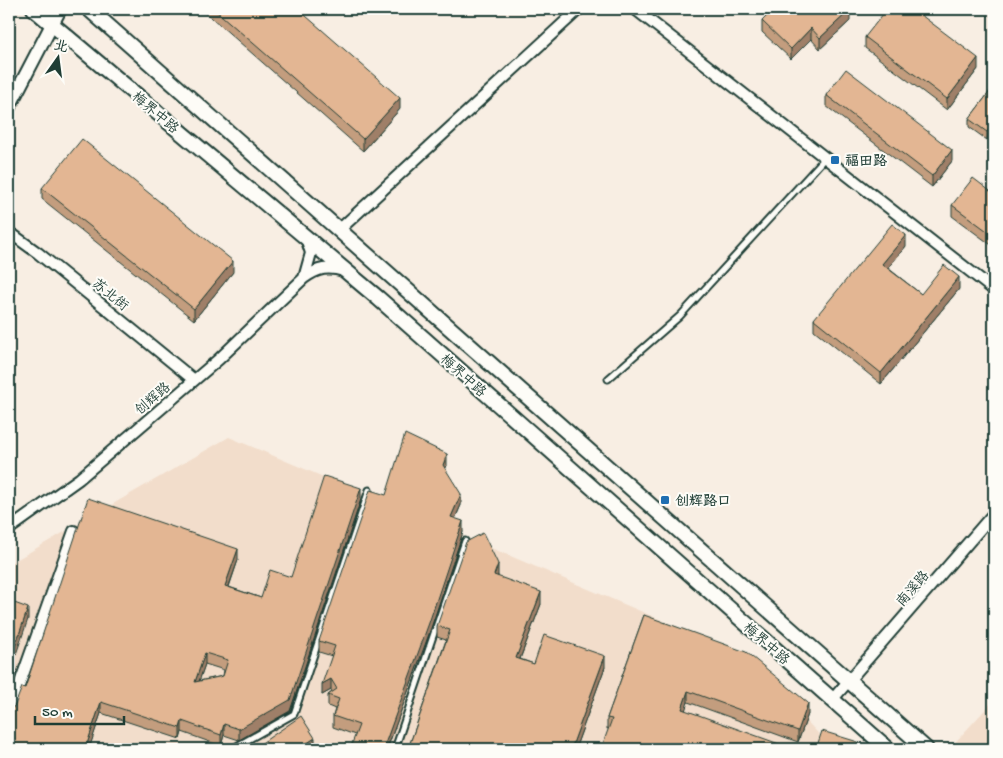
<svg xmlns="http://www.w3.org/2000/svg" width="1003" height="758" font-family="'Gochi Hand','LXGW WenKai TC',sans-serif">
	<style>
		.built { fill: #f2ddcb }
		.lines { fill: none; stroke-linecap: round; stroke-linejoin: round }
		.service-casing { stroke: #1f3d34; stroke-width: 9 }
		.minor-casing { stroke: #1f3d34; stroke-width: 14 }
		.tertiary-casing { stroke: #1f3d34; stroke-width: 16 }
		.secondary-casing { stroke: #1f3d34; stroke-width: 18 }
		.service { stroke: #fdfcf7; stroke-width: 5 }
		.minor { stroke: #fdfcf7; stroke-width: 10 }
		.tertiary { stroke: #fdfcf7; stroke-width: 12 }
		.secondary { stroke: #fdfcf7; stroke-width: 14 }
		.wall { fill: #c39d7e; stroke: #1f3d34; fill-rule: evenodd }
		.shaded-wall { fill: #9f7f67; stroke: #1f3d34 }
		.building { fill: #e3b693; stroke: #1f3d34; fill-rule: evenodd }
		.poi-dot { fill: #1f6fb2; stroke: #fdfcf7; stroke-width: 2 }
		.labels { text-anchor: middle; stroke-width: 4; stroke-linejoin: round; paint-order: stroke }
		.street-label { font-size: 14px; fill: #1f3d34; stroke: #fdfcf7 }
		.poi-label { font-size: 14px; font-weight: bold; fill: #1f3d34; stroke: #fdfcf7; text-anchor: start }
	</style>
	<rect width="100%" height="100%" fill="#f8eee3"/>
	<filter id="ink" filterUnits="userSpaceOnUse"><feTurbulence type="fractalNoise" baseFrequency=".02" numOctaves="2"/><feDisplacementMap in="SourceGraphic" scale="10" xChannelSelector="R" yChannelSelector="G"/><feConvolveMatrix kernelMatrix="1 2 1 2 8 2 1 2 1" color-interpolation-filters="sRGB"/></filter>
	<g filter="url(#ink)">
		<!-- built -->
		<path class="built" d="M229,437L744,655L833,749H9V564Z
			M994,700V749H949Z"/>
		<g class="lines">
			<defs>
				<path id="service" d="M608,379L680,316L825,158
					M236,749L237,746L294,714L369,490
					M395,749L465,541"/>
				<path id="minor" d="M635,9L994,290
					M339,230L579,9
					M9,232L38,253L194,380
					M306,238L311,253L304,278C318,268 328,266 344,271
					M9,529L79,479L219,359L304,278
					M832,700L994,513
					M9,714L74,531"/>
				<path id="tertiary" d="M9,107L60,9"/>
				<path id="secondary" d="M34,9L378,298L888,749
					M89,9L926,749"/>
			</defs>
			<!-- service casing -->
			<use href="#service" class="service-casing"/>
			<!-- minor casing -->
			<use href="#minor" class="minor-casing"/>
			<!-- tertiary casing -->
			<use href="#tertiary" class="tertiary-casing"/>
			<!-- secondary casing -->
			<use href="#secondary" class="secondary-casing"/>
			<!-- service -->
			<use href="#service" class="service"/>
			<!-- minor -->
			<use href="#minor" class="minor"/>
			<!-- tertiary -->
			<use href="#tertiary" class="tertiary"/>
			<!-- secondary -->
			<use href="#secondary" class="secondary"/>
		</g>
		<!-- wall -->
		<path class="wall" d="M204,9H298L400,109L363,151L204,11Z
			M762,21H850L820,49L811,39L791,59L762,32Z
			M865,37L978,69L947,110L865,48Z
			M994,86L987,140L969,127V119Z
			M826,95L952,161L932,187L826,106Z
			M42,188L233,272L194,320L42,199Z
			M994,194V247L952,216V205Z
			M906,246L888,268L921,294L959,289L881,384L814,330V319Z
			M447,465L445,469L461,505L455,519L463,532L429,634L387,749L355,735L333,727V716L335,709L328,706V695L332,692L331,690L322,695L332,656L319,652V641Z
			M361,499L290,711L239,740L224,735L221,746L182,732L180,739L101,713L89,748L9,749L11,710L15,705L238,560L229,587L261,598L291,577ZM205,664L224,670L223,676L199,681Z
			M498,575V577L541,604L520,659L534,664L605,667L575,749H408L446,640L437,637V626Z
			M644,615L808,714L798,742L688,702L607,729V718Z
			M994,732V749H993L991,747V736Z"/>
		<!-- shaded-wall -->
		<path class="shaded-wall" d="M850,10V21L820,49V38Z
			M811,28V39L791,59V49Z
			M978,58V69L947,110V99Z
			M400,98V109L363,151V139Z
			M994,122V131L987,140V132Z
			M952,150V161L932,187V176Z
			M906,235V246L882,275V264Z
			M233,261V272L194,320V309Z
			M959,277V289L881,384V373Z
			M447,454V465L443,476V465Z
			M361,488V499L290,711L239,740V729Z
			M461,494V505L451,528V517Z
			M463,521V532L429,634L387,749H385V744Z
			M238,549V560L225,597V586Z
			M498,564V575L494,586V575Z
			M541,592V604L516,669V658Z
			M28,608V619L9,675V664Z
			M205,653V664L195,693V682Z
			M605,656V667L575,749H571Z
			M331,679V690L322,695V684Z
			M688,691V702L682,720V709Z
			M101,702V713L89,749L86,747Z
			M808,703V714L798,742V731Z
			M182,721V732L180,739V728Z
			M224,724V735L221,746V735Z
			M315,738V746L310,749H298Z"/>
		<!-- building -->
		<path class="building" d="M214,9H298L400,98L363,139Z
			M774,9H849L850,10L820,38L811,28L791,49L762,21Z
			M887,9H913L978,58L947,99L865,37Z
			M846,69L952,150L932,176L826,95Z
			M994,86V122L987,132L969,119Z
			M82,139L233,261L194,309L42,188Z
			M973,178L994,194V236L952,205Z
			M892,224L906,235L882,264L921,294L944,265L959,277L881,373L814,319Z
			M405,434L447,454L443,465L461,494L451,517L463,521L429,623L385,744L387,745L386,749H350L359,725L333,716L339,699L328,695L337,689L331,679L322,684L335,646L319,641L370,490L386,495Z
			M324,476L361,488L290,700L239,729L224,724L221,735L182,721L180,728L101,702L86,747L92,749H9V709L11,710L15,705L22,687L25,688L88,498L238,549L225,586L261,598L270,570L291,577ZM205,653L228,660L223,676L195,682Z
			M483,533L498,564L494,575L541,592L516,658L534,664L544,635L605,656L571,749H495L486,746L485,749H408L450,630L437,626L466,542Z
			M9,601L28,608L9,664Z
			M644,615L746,652L808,703L798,731L688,691L682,709L793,749H601L612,719L607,718Z
			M301,716L315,738L298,749H253Z
			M822,731L858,742L856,749H816Z
			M994,732V739L991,736Z"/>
	</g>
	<!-- markers -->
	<g class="poi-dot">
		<rect x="830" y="155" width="10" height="10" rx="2.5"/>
		<rect x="660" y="495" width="10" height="10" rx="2.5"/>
	</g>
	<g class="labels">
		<!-- street labels -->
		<g class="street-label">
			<text transform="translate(156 112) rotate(40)" y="5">梅界中路</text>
			<text transform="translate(111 294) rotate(39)" y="5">苏北街</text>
			<text transform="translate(464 375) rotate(42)" y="5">梅界中路</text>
			<text transform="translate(152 398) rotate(-41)" y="5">创辉路</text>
			<text transform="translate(912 588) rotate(-49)" y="5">南溪路</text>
			<text transform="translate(767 643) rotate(41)" y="5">梅界中路</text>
		</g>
		<!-- poi labels -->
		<g class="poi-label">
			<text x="845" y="165">福田路</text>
			<text x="675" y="505">创辉路口</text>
		</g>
	</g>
	<!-- margin -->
	<rect width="1003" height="758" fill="none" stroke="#fdfcf7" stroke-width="30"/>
	<rect x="15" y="15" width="973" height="728" fill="none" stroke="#1f3d34" stroke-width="2" filter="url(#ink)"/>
	<!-- north arrow -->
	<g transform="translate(58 58) rotate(14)" stroke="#fdfcf7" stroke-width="4" paint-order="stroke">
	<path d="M0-4L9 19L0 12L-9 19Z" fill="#1f3d34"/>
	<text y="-8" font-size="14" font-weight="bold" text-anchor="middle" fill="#1f3d34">北</text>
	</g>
	<!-- scale -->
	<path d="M35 716v8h89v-8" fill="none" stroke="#1f3d34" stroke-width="2.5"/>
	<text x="42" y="716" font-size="15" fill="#1f3d34" stroke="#fdfcf7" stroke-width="4" paint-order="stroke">50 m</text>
</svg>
